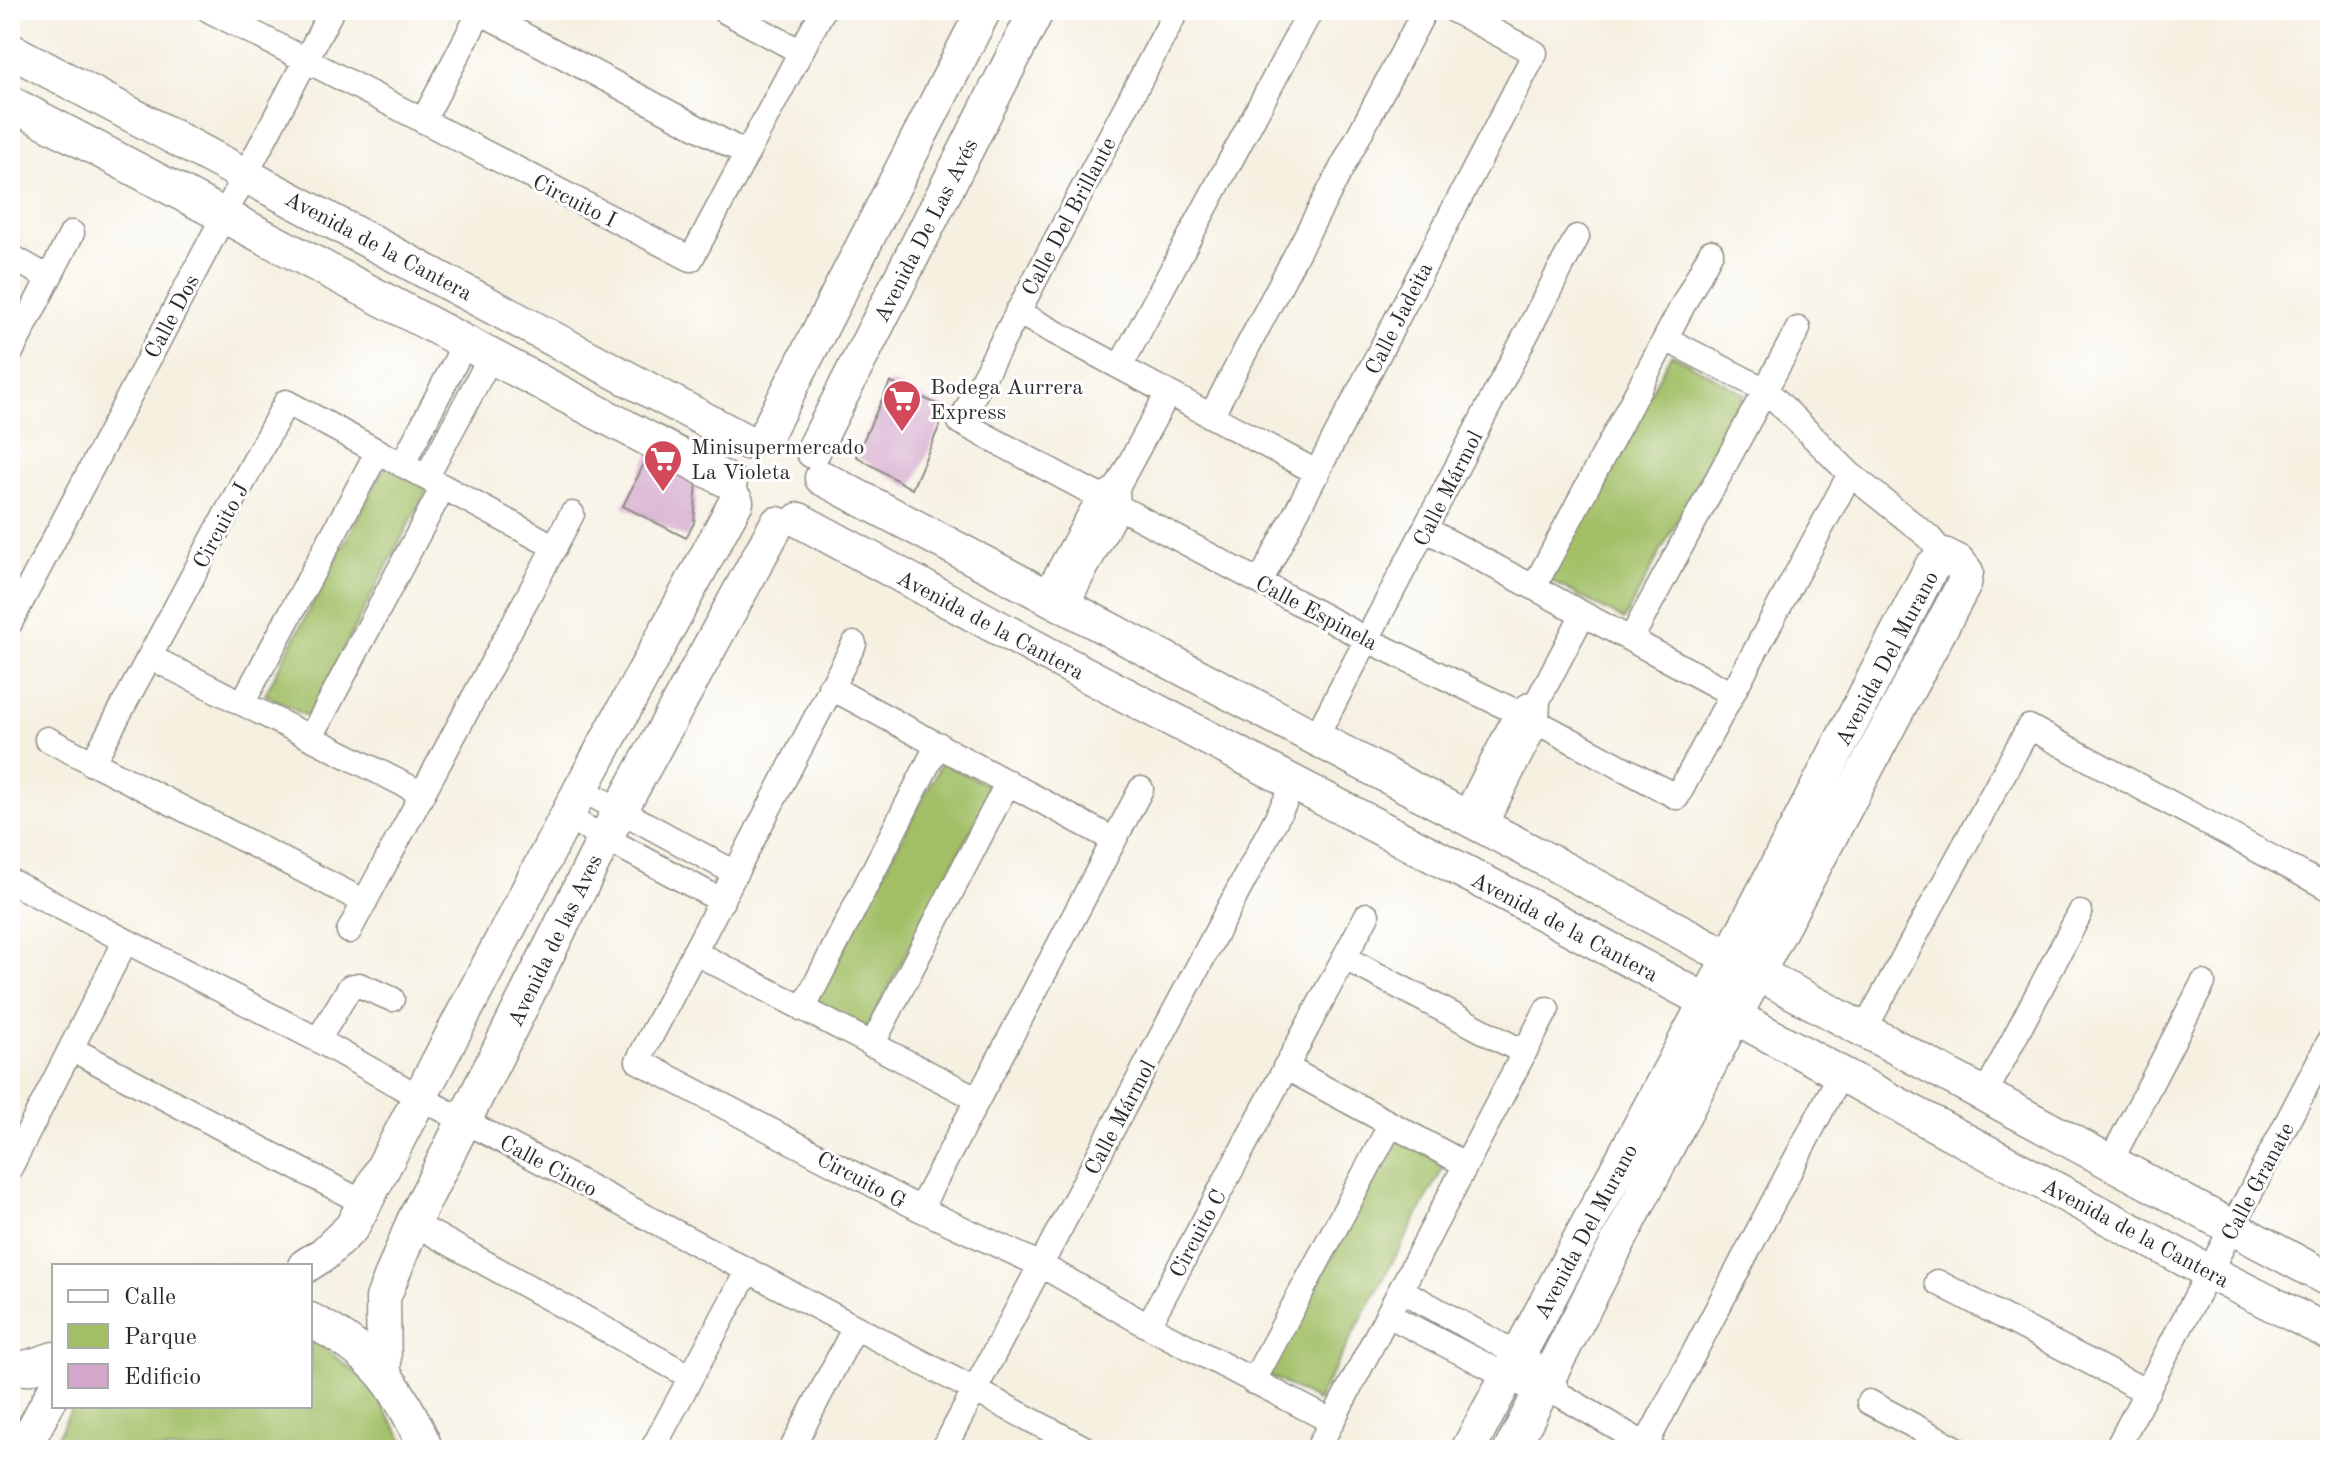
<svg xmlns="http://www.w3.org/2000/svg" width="2340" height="1460" font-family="'Old Standard TT',serif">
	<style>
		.green { fill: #a2bf66; stroke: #667548; stroke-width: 2 }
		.building { fill: #d3a6ca }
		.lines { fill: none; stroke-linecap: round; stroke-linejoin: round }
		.street-casing { stroke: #908e86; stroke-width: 27 }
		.secondary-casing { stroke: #908e86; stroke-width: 37 }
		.street { stroke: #fff; stroke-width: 24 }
		.secondary { stroke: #fff; stroke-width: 34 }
		.labels { text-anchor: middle; stroke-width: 6; stroke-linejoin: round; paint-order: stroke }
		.street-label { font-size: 22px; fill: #2b2b2b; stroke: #fff }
		.poi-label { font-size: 22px; fill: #2b2b2b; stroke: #fff; text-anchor: start }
	</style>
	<rect width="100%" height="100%" fill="#fff"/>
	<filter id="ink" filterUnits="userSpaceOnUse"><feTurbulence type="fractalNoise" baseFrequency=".0125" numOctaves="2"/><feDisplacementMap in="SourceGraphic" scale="16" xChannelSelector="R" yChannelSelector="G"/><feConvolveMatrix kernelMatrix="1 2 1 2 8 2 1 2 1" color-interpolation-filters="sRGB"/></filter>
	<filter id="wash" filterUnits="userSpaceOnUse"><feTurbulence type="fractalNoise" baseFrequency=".006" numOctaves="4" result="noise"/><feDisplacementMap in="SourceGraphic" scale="32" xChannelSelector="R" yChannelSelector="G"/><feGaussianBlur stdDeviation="1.8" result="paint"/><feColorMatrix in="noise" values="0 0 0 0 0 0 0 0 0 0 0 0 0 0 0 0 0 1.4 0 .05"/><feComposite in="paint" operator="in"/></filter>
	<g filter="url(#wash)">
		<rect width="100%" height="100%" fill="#f6f0e1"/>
		<!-- green -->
		<path class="green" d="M1671,354L1745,394L1624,620L1550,580Z
			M388,460L431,482L308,717L265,694Z
			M942,762L993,788L867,1028L816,1002Z
			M1396,1138L1445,1165L1317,1401L1268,1375Z
			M310,1340L317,1342L367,1382L402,1437L404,1450H50L73,1406H310Z"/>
		<g id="blocks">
			<!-- building -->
			<path class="building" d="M890,382L947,409L912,489L856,456Z
				M649,454L697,481L694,523L686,538L623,506Z"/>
		</g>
	</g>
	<g filter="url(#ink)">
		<use href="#blocks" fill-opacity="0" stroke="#908e86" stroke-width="2"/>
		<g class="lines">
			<defs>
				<path id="street" d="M209,10L691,259L823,10
					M723,10L801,52
					M1177,10L960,422L1368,640L1537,722L1677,797L1850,474
					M480,12L747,154
					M423,121L481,10
					M10,256L47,277
					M1017,312L1318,473
					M1666,339L1767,391L1850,474L1929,537L1944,555
					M10,354L72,233
					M1120,367L1311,10
					M1211,416L1425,10
					M402,465L465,343
					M426,478L491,356
					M1425,529L1732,694
					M1260,582L1535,53L1453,10
					M1534,587L1711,252
					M1044,597L1099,498L1113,490
					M1065,608L1118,508L1117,487L1168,393
					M10,623L332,10
					M1631,639L1798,329
					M854,644L638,1061L920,1209L1041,1265L1148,1326L1331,1421
					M150,657L421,793
					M830,687L1114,840
					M243,702L378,451
					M311,737L443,487
					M47,739L365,902
					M1315,739L1577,237
					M92,764L286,402L555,547
					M581,789L735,873
					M566,817L722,901
					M1464,817L1517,713L1529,705
					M1484,827L1537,722L1538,700L1583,614
					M10,881L318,1040L419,1097L1088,1450
					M349,931L572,514
					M694,952L978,1099
					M1345,958L1523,1052
					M803,1009L938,744
					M1863,1032L2029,727L2330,889
					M318,1040L350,987L359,985L392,999
					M872,1045L1008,782
					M72,1049L364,1203
					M1285,1067L1465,1164
					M1984,1096L2080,913
					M2109,1164L2203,983
					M10,1168L125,942
					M920,1209L1141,789
					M413,1223L691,1377
					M1937,1282L2147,1392
					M1401,1290L1519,1355L1550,1375L1556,1388
					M1388,1315L1540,1393L1559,1394L1654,1450
					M1148,1326L1367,915
					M1253,1382L1391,1124
					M1869,1402L1959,1450
					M652,1450L748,1270
					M791,1450L855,1327
					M943,1450L1295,783
					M1317,1450L1547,1009
					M1643,1450L1840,1075
					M2116,1450L2330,1040"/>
				<path id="secondary" d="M10,50L747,442
					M10,103L730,482
					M767,433L984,10
					M813,451L1037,10
					M822,478L1545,859L2330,1280
					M799,520L1047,654L1522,902L2209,1272L2330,1333
					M305,1266L324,1254L352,1227L581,789L736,502
					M310,1320C374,1352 399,1385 426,1450
					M10,1367L26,1368L54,1359
					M384,1373L383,1298L413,1223L605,838L777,524
					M26,1450L29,1438L54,1391
					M1468,1450L1729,959L1931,568L1944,555L1958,562L1966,572L1964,584L1734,1017L1511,1450"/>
			</defs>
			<!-- street casing -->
			<use href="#street" class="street-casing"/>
			<!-- secondary casing -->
			<use href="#secondary" class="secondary-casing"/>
			<!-- street -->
			<use href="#street" class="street"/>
			<!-- secondary -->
			<use href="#secondary" class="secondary"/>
		</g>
	</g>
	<!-- icons -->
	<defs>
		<symbol id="supermarket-pin" viewBox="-11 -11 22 30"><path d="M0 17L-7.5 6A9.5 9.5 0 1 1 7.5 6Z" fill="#d1495b" stroke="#fff"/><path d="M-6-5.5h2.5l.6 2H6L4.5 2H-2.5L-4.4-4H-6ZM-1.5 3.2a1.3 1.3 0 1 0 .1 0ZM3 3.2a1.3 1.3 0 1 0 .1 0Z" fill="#fff"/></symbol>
	</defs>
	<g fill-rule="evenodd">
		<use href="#supermarket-pin" x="880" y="377" width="44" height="60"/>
		<use href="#supermarket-pin" x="641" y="437" width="44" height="60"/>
	</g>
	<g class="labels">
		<!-- street labels -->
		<g class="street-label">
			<text transform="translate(575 200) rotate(27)" y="8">Circuito I</text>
			<text transform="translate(1068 216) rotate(-62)" y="8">Calle Del Brillante</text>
			<text transform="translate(925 230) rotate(-63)" y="8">Avenida De Las Avés</text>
			<text transform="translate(379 245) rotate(28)" y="8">Avenida de la Cantera</text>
			<text transform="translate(171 316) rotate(-62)" y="8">Calle Dos</text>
			<text transform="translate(1398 318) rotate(-63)" y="8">Calle Jadeita</text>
			<text transform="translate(1447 488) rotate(-63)" y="8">Calle Mármol</text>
			<text transform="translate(220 525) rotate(-62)" y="8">Circuito J</text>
			<text transform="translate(1317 612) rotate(28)" y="8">Calle Espinela</text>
			<text transform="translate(991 624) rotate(28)" y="8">Avenida de la Cantera</text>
			<text transform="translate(1886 658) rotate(-62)" y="8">Avenida Del Murano</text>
			<text transform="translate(1565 926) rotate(28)" y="8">Avenida de la Cantera</text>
			<text transform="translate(554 940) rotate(-64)" y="8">Avenida de las Aves</text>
			<text transform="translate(1119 1117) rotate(-62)" y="8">Calle Mármol</text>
			<text transform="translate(549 1165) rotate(28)" y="8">Calle Cinco</text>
			<text transform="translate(862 1179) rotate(28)" y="8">Circuito G</text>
			<text transform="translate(2257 1181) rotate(-62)" y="8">Calle Granate</text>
			<text transform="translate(1585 1231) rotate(-62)" y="8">Avenida Del Murano</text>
			<text transform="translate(2136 1232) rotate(28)" y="8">Avenida de la Cantera</text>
			<text transform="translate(1197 1233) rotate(-62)" y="8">Circuito C</text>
		</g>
		<!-- poi labels -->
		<g class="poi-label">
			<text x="930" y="394">Bodega Aurrera<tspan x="930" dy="25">Express</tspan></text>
			<text x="691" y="454">Minisupermercado<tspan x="691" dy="25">La Violeta</tspan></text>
		</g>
	</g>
	<!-- margin -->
	<rect width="2340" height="1460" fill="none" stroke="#fff" stroke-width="40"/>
	<!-- legend -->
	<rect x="52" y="1264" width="260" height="144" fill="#ffffff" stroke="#aaaaaa" stroke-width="2"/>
	<rect x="68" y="1290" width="40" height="12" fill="#ffffff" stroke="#aaaaaa" stroke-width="2"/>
	<text x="124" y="1304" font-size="24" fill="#2b2b2b">Calle</text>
	<rect x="68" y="1324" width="40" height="24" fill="#a2bf66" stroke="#aaaaaa" stroke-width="2"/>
	<text x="124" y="1344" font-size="24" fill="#2b2b2b">Parque</text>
	<rect x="68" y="1364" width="40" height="24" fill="#d3a6ca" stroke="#aaaaaa" stroke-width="2"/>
	<text x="124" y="1384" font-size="24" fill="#2b2b2b">Edificio</text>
</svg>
